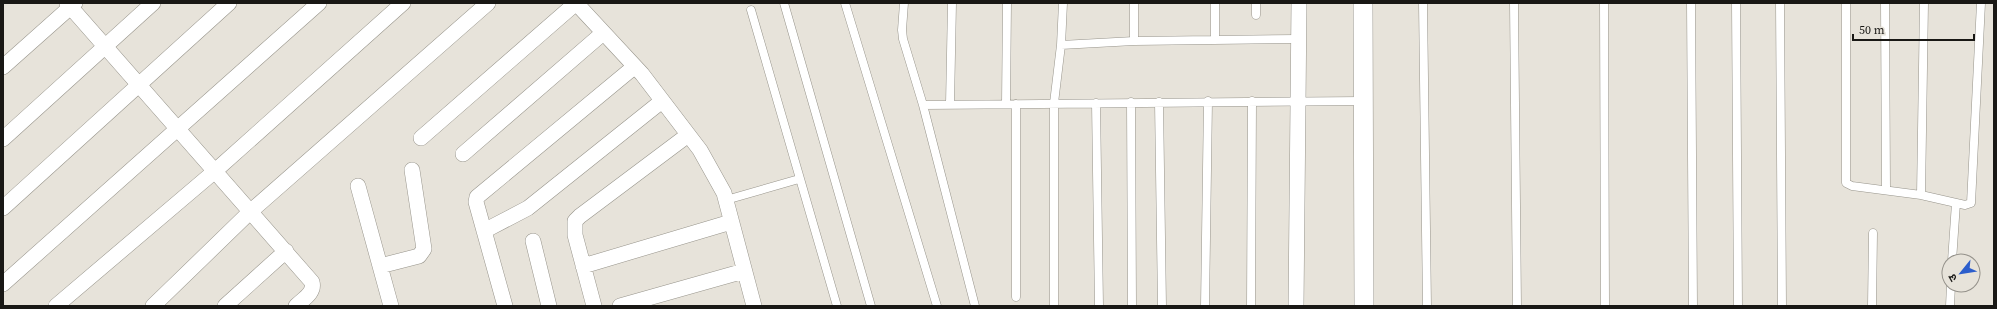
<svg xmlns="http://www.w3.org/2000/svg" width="1997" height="309" font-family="'Source Serif 4','Noto Sans Devanagari',serif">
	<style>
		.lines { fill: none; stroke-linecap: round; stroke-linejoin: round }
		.service-casing { stroke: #97948b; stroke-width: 9 }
		.minor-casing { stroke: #97948b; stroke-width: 16 }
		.tertiary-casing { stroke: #97948b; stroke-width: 20 }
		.service { stroke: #fff; stroke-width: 8 }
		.minor { stroke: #fff; stroke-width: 15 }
		.tertiary { stroke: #fff; stroke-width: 19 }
	</style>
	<rect width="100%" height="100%" fill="#e7e3da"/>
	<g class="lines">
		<defs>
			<path id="service" d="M784,3L871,306
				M845,3L937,306
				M904,3L902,30L903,39L923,105L975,306
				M1134,3V41
				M1423,3L1427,306
				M1514,3L1517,306
				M1604,3L1605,306
				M1691,3L1693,306
				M1736,3L1738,306
				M1780,3L1782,306
				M1846,3V183L1852,186L1921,195L1965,205L1971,203L1981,3
				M1885,3L1886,190
				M751,10L837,306
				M1256,15V3
				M1215,40V3
				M1061,45L1134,41L1298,39
				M1131,102L1132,306
				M1159,102L1162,306
				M1096,103L1099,306
				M950,104L952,3
				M1006,104L1007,3
				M1016,104V297
				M923,105L1363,101
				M1921,195L1924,3
				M726,200L799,179
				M1952,261L1956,203
				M1054,306V103L1061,45L1063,3
				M1205,306L1208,101
				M1251,306L1252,101
				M1872,306L1873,233
				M1950,306L1951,285"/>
			<path id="minor" d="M67,3L312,282C315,293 303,299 296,306
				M576,3L642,74L700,150L724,193L754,306
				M3,67L75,3
				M421,138L576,3
				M3,139L153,3
				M463,154L603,33
				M358,186L391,306
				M3,208L229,3
				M484,231L528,208L662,101
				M533,241L549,306
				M380,266L419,256L424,249L412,170
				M583,266L731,222
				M3,284L319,3
				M56,306L215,171L403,3
				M153,306L251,211L488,3
				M225,306L286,251
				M505,306L476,202L477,197L634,67
				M594,306L575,235V221L580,216L688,135
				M620,306L744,271
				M1296,306L1299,3"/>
			<path id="tertiary" d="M1363,3L1364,306"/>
		</defs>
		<!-- service casing -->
		<use href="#service" class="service-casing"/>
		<!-- minor casing -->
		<use href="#minor" class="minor-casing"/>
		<!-- tertiary casing -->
		<use href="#tertiary" class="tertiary-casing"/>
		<!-- service -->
		<use href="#service" class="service"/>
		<!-- minor -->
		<use href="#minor" class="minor"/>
		<!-- tertiary -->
		<use href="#tertiary" class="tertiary"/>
	</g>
	<!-- border -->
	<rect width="1997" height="309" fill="none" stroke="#191815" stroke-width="8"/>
	<!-- north arrow -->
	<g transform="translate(1961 273) rotate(240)"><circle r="19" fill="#e7e3da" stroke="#95928b"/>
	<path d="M0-3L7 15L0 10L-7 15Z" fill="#2c5ecc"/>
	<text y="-6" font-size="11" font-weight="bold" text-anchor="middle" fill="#191815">उ</text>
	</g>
	<!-- scale -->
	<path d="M1853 34v6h121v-6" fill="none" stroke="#191815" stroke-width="2"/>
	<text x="1859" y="34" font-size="12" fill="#191815" stroke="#e7e3da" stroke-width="3" paint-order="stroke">50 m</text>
</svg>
